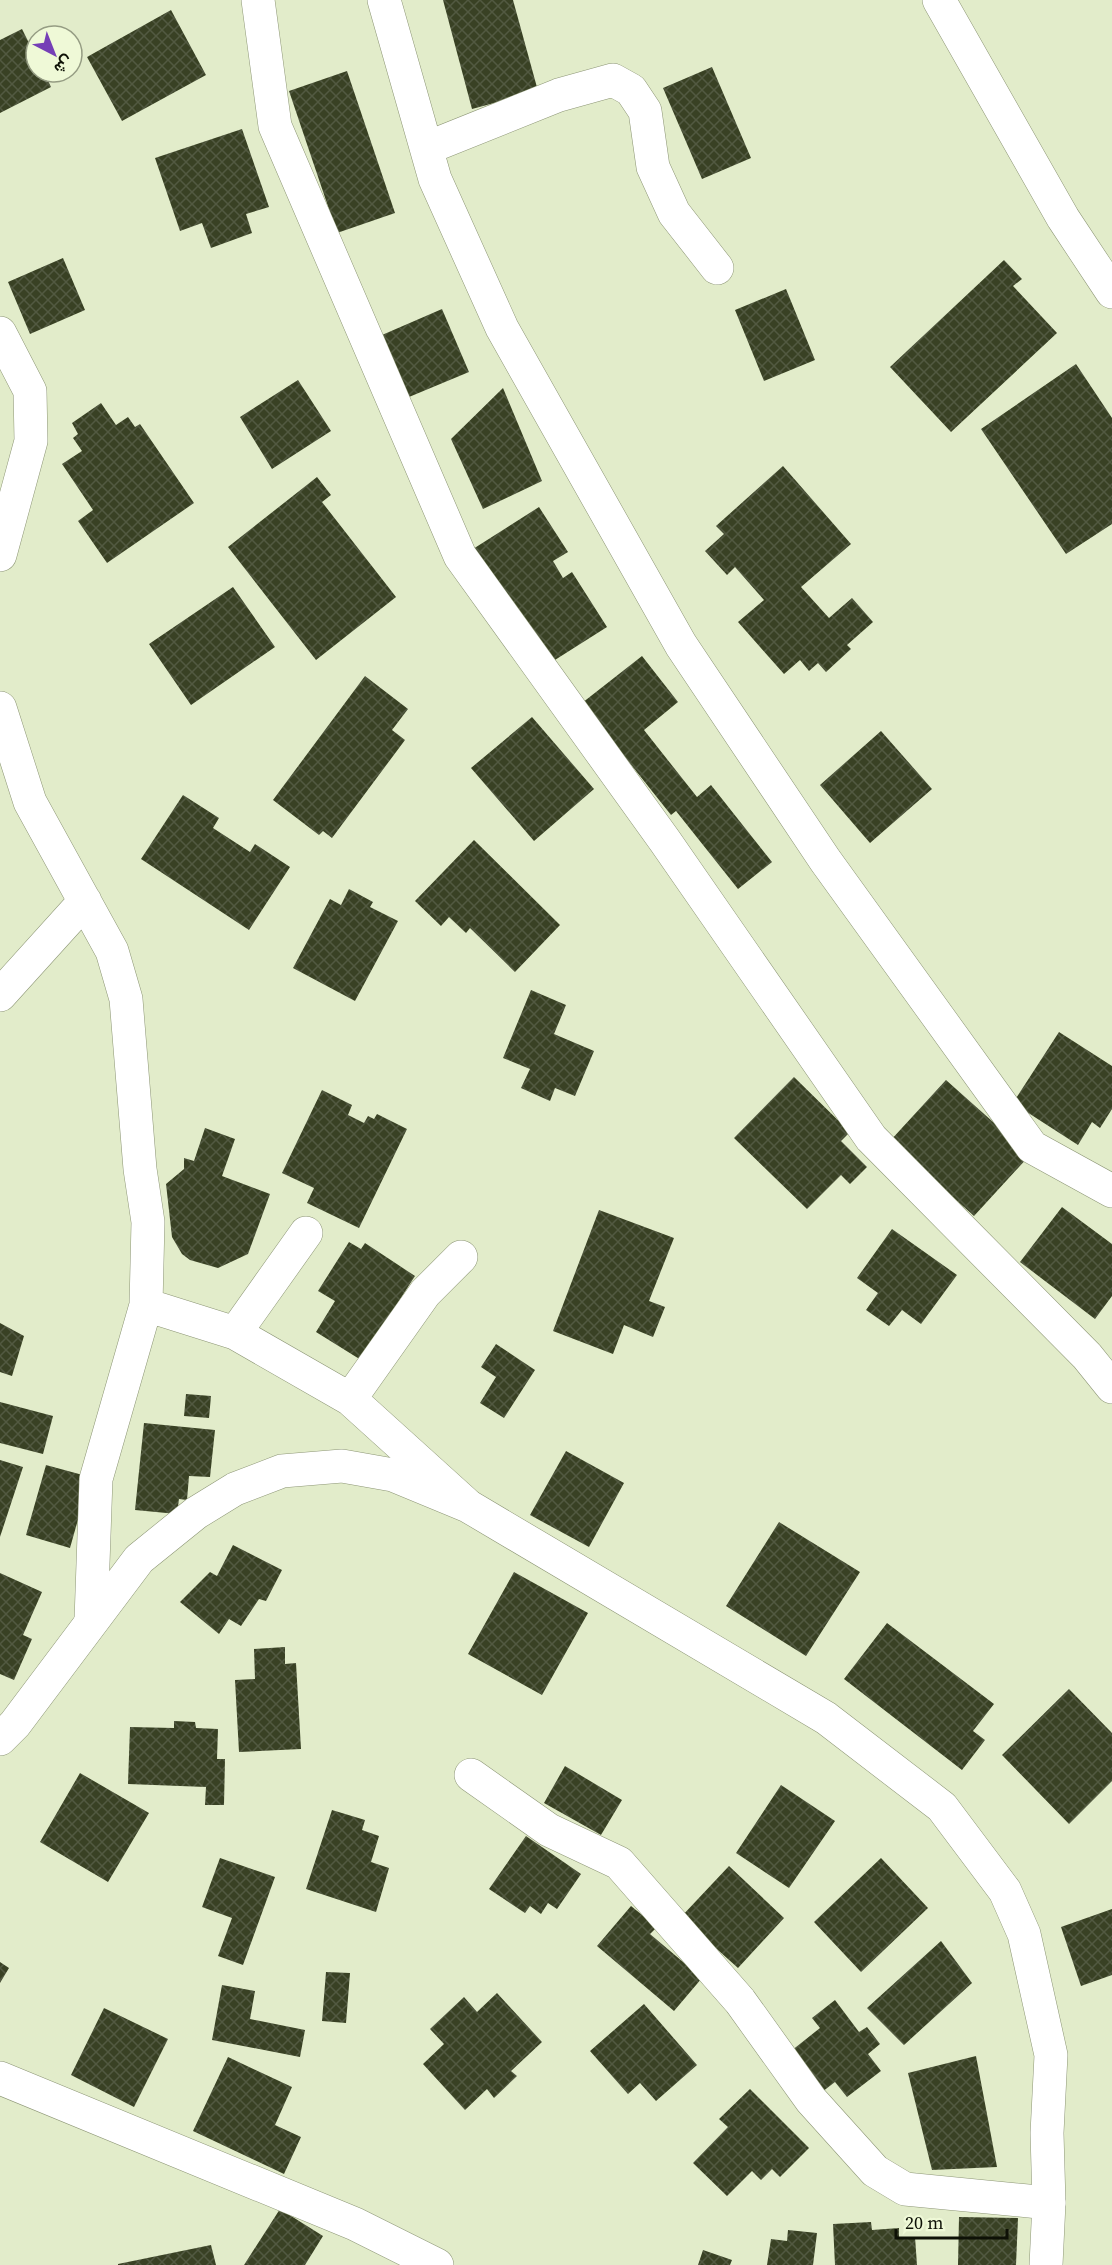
<svg xmlns="http://www.w3.org/2000/svg" width="1112" height="2265" font-family="'Source Serif 4',Vazirmatn,serif">
	<style>
		.building { fill: url(#building-cross-hatch) }
		.lines { fill: none; stroke-linecap: round; stroke-linejoin: round }
		.minor-casing { stroke: #8d9676; stroke-width: 34 }
		.tertiary-casing { stroke: #8d9676; stroke-width: 34 }
		.minor { stroke: #fff; stroke-width: 33 }
		.tertiary { stroke: #fff; stroke-width: 33 }
	</style>
	<defs>
		<pattern id="building-cross-hatch" width="8" height="8" patternUnits="userSpaceOnUse" patternTransform="scale(1.5)"><rect width="8" height="8" fill="#394124"/><path d="M0 0l8 8M0 8l8-8" fill="none" stroke="#525941"/></pattern>
	</defs>
	<rect width="100%" height="100%" fill="#e2ecca"/>
	<!-- building -->
	<path class="building" d="M443,0H513L538,91L472,109Z
		M171,10L206,75L122,121L87,57Z
		M22,29L36,57V72H44L51,87L0,113V40Z
		M712,67L751,158L702,179L663,88Z
		M347,71L395,213L337,233L289,91Z
		M242,129L269,207L246,214L252,233L211,248L202,223L180,231L155,158Z
		M63,258L85,310L30,334L8,282Z
		M1004,260L1022,279L1013,286L1057,333L951,432L890,367Z
		M786,289L815,360L764,381L735,310Z
		M442,309L469,372L409,397L382,335Z
		M1076,364L1112,418V524L1066,554L981,429Z
		M298,380L331,431L272,469L240,417Z
		M503,388L542,481L483,509L451,439Z
		M101,403L116,425L128,417L135,427L140,424L194,503L107,563L78,521L93,510L62,464L82,451L73,438L78,434L72,423Z
		M783,466L851,544L801,587L829,618L852,598L873,622L847,645L851,649L826,672L818,663L809,671L800,660L784,674L738,622L764,600L735,567L727,575L705,551L724,534L716,526Z
		M317,477L331,495L322,502L396,597L316,660L228,547Z
		M539,507L568,552L553,561L563,578L572,572L607,627L547,665L473,549Z
		M233,587L275,647L191,705L149,644Z
		M642,656L678,702L644,730L697,797L711,785L772,862L738,889L676,811L671,815L582,703Z
		M365,676L408,709L392,730L405,740L332,838L323,831L319,835L273,800Z
		M532,717L594,789L534,841L471,768Z
		M881,731L932,789L870,843L820,785Z
		M183,795L219,818L213,828L250,852L255,844L290,867L249,930L141,859Z
		M474,840L560,925L515,972L470,928L466,933L449,917L441,926L415,901Z
		M349,889L373,902L370,907L398,921L355,1001L293,968L330,899L341,905Z
		M531,990L566,1005L554,1034L594,1051L575,1096L555,1088L550,1101L521,1088L530,1069L503,1058Z
		M1059,1032L1112,1066V1109L1100,1128L1092,1122L1078,1145L1013,1103Z
		M794,1077L850,1132L841,1141L867,1167L850,1184L841,1175L807,1209L734,1138Z
		M946,1080L1030,1155L974,1216L890,1141Z
		M322,1090L352,1105L348,1115L364,1123L368,1116L374,1119L377,1114L407,1129L359,1228L307,1203L314,1188L282,1173Z
		M205,1128L235,1139L222,1176L270,1194L248,1254L218,1268L190,1260L182,1254L172,1237L166,1184L184,1169V1158L194,1161Z
		M1062,1207L1112,1244V1296L1095,1319L1020,1262Z
		M599,1210L674,1238L649,1301L665,1307L653,1337L624,1325L613,1354L553,1331Z
		M892,1229L957,1275L921,1324L902,1310L889,1326L866,1310L878,1293L857,1278Z
		M349,1242L361,1249L365,1243L415,1276L361,1360L316,1332L335,1301L318,1291Z
		M0,1323L24,1336L12,1376L0,1372Z
		M496,1344L535,1370L504,1418L480,1403L496,1377L481,1367Z
		M186,1394L211,1396L209,1418L184,1416Z
		M0,1402L53,1416L43,1454L0,1443Z
		M144,1423L215,1430L210,1477L189,1476L187,1500L179,1499L177,1514L135,1510Z
		M566,1451L624,1483L589,1547L530,1515Z
		M0,1460L23,1467L0,1537Z
		M46,1465L90,1477L70,1548L26,1535Z
		M779,1522L860,1572L806,1656L726,1606Z
		M233,1545L282,1570L266,1601L259,1599L241,1626L229,1619L219,1634L180,1602L210,1572L217,1576Z
		M514,1572L588,1613L542,1695L468,1654Z
		M0,1573L42,1592L23,1635L32,1639L14,1680L0,1674Z
		M887,1623L994,1704L973,1731L985,1740L962,1770L844,1679Z
		M285,1647V1664L296,1663L301,1749L239,1752L235,1680L255,1679L254,1649Z
		M1069,1689L1112,1733V1781L1069,1824L1002,1755Z
		M174,1721L195,1722L196,1728L218,1729L217,1759H225L224,1805H205L206,1787L128,1784L130,1727L174,1728Z
		M565,1766L622,1800L601,1835L544,1803Z
		M80,1773L149,1813L108,1882L40,1842Z
		M781,1785L835,1821L789,1888L736,1853Z
		M332,1810L365,1820L362,1830L379,1836L371,1862L389,1868L376,1912L306,1889Z
		M526,1836L581,1874L557,1909L548,1903L541,1914L530,1906L525,1913L489,1889Z
		M220,1858L275,1877L243,1965L218,1956L232,1918L202,1907Z
		M881,1858L928,1908L861,1972L814,1922Z
		M729,1866L784,1918L738,1968L681,1917Z
		M631,1906L657,1927L650,1934L702,1978L674,2011L597,1946Z
		M1112,1909V1975L1081,1986L1061,1927Z
		M941,1941L972,1983L904,2045L867,2008Z
		M0,1962L9,1968L0,1983Z
		M326,1972L350,1973L346,2023L322,2021Z
		M222,1985L255,1991L250,2019L305,2030L300,2057L212,2040Z
		M497,1993L542,2042L511,2071L517,2076L494,2098L487,2089L465,2110L423,2064L444,2044L430,2029L464,1997L477,2012Z
		M835,2000L859,2032L867,2027L880,2044L868,2054L881,2071L847,2097L835,2082L822,2092L791,2051L820,2028L812,2018Z
		M644,2004L697,2065L656,2101L640,2083L628,2094L590,2051Z
		M104,2008L168,2039L134,2107L71,2075Z
		M976,2056L997,2167L932,2170L908,2073Z
		M228,2057L292,2087L275,2125L301,2137L284,2174L193,2131Z
		M750,2089L809,2148L780,2177L772,2169L761,2180L752,2171L727,2196L693,2163L728,2127L719,2119Z
		M280,2209L323,2236L305,2265H244Z
		M959,2217L1018,2218L1016,2265H958Z
		M871,2222L872,2230L899,2228V2238L915,2237L917,2265H835L833,2224Z
		M788,2230L817,2233L813,2265H767L771,2239L787,2241Z
		M211,2245L216,2265H118V2264Z
		M703,2250L732,2260L730,2265H698Z"/>
	<g class="lines">
		<defs>
			<path id="minor" d="M258,0L275,126L460,556L665,841L871,1138L1087,1356L1112,1387
				M384,0L435,179L502,328L681,645L825,860L1032,1147L1112,1191
				M939,0L1063,218L1112,292
				M427,148L559,95L613,80L631,90L645,111L653,167L674,213L717,268
				M0,333L30,391L31,441L0,555
				M0,708L30,802L112,951L126,999L140,1169L148,1222L146,1305L96,1479L91,1620
				M0,995L85,901
				M146,1305L235,1333L350,1399L465,1503
				M235,1333L306,1233
				M350,1399L425,1293L461,1257
				M471,1775L549,1830L619,1863L740,2001L811,2100L875,2171L905,2189L1049,2203
				M0,2078L355,2224L437,2265"/>
			<path id="tertiary" d="M0,1739L15,1724L139,1559L196,1513L235,1489L282,1471L342,1466L393,1475L468,1506L826,1718L942,1807L1005,1891L1024,1934L1051,2055L1047,2133L1049,2203L1046,2265"/>
		</defs>
		<!-- minor casing -->
		<use href="#minor" class="minor-casing"/>
		<!-- tertiary casing -->
		<use href="#tertiary" class="tertiary-casing"/>
		<!-- minor -->
		<use href="#minor" class="minor"/>
		<!-- tertiary -->
		<use href="#tertiary" class="tertiary"/>
	</g>
	<!-- north arrow -->
	<g transform="translate(54 54) rotate(138)"><circle r="28" fill="#eff9d7" stroke="#959c83" stroke-width="1.5"/>
	<path d="M0-4.5L10 22L0 15L-10 22Z" fill="#753fb6"/>
	<text y="-9" font-size="16" font-weight="bold" text-anchor="middle" fill="#0e1106">ش</text>
	</g>
	<!-- scale -->
	<path d="M896 2229v9h111v-9" fill="none" stroke="#0e1106" stroke-width="3"/>
	<text x="905" y="2229" font-size="18" fill="#0e1106" stroke="#eff9d7" stroke-width="4.5" paint-order="stroke">20 m</text>
</svg>
